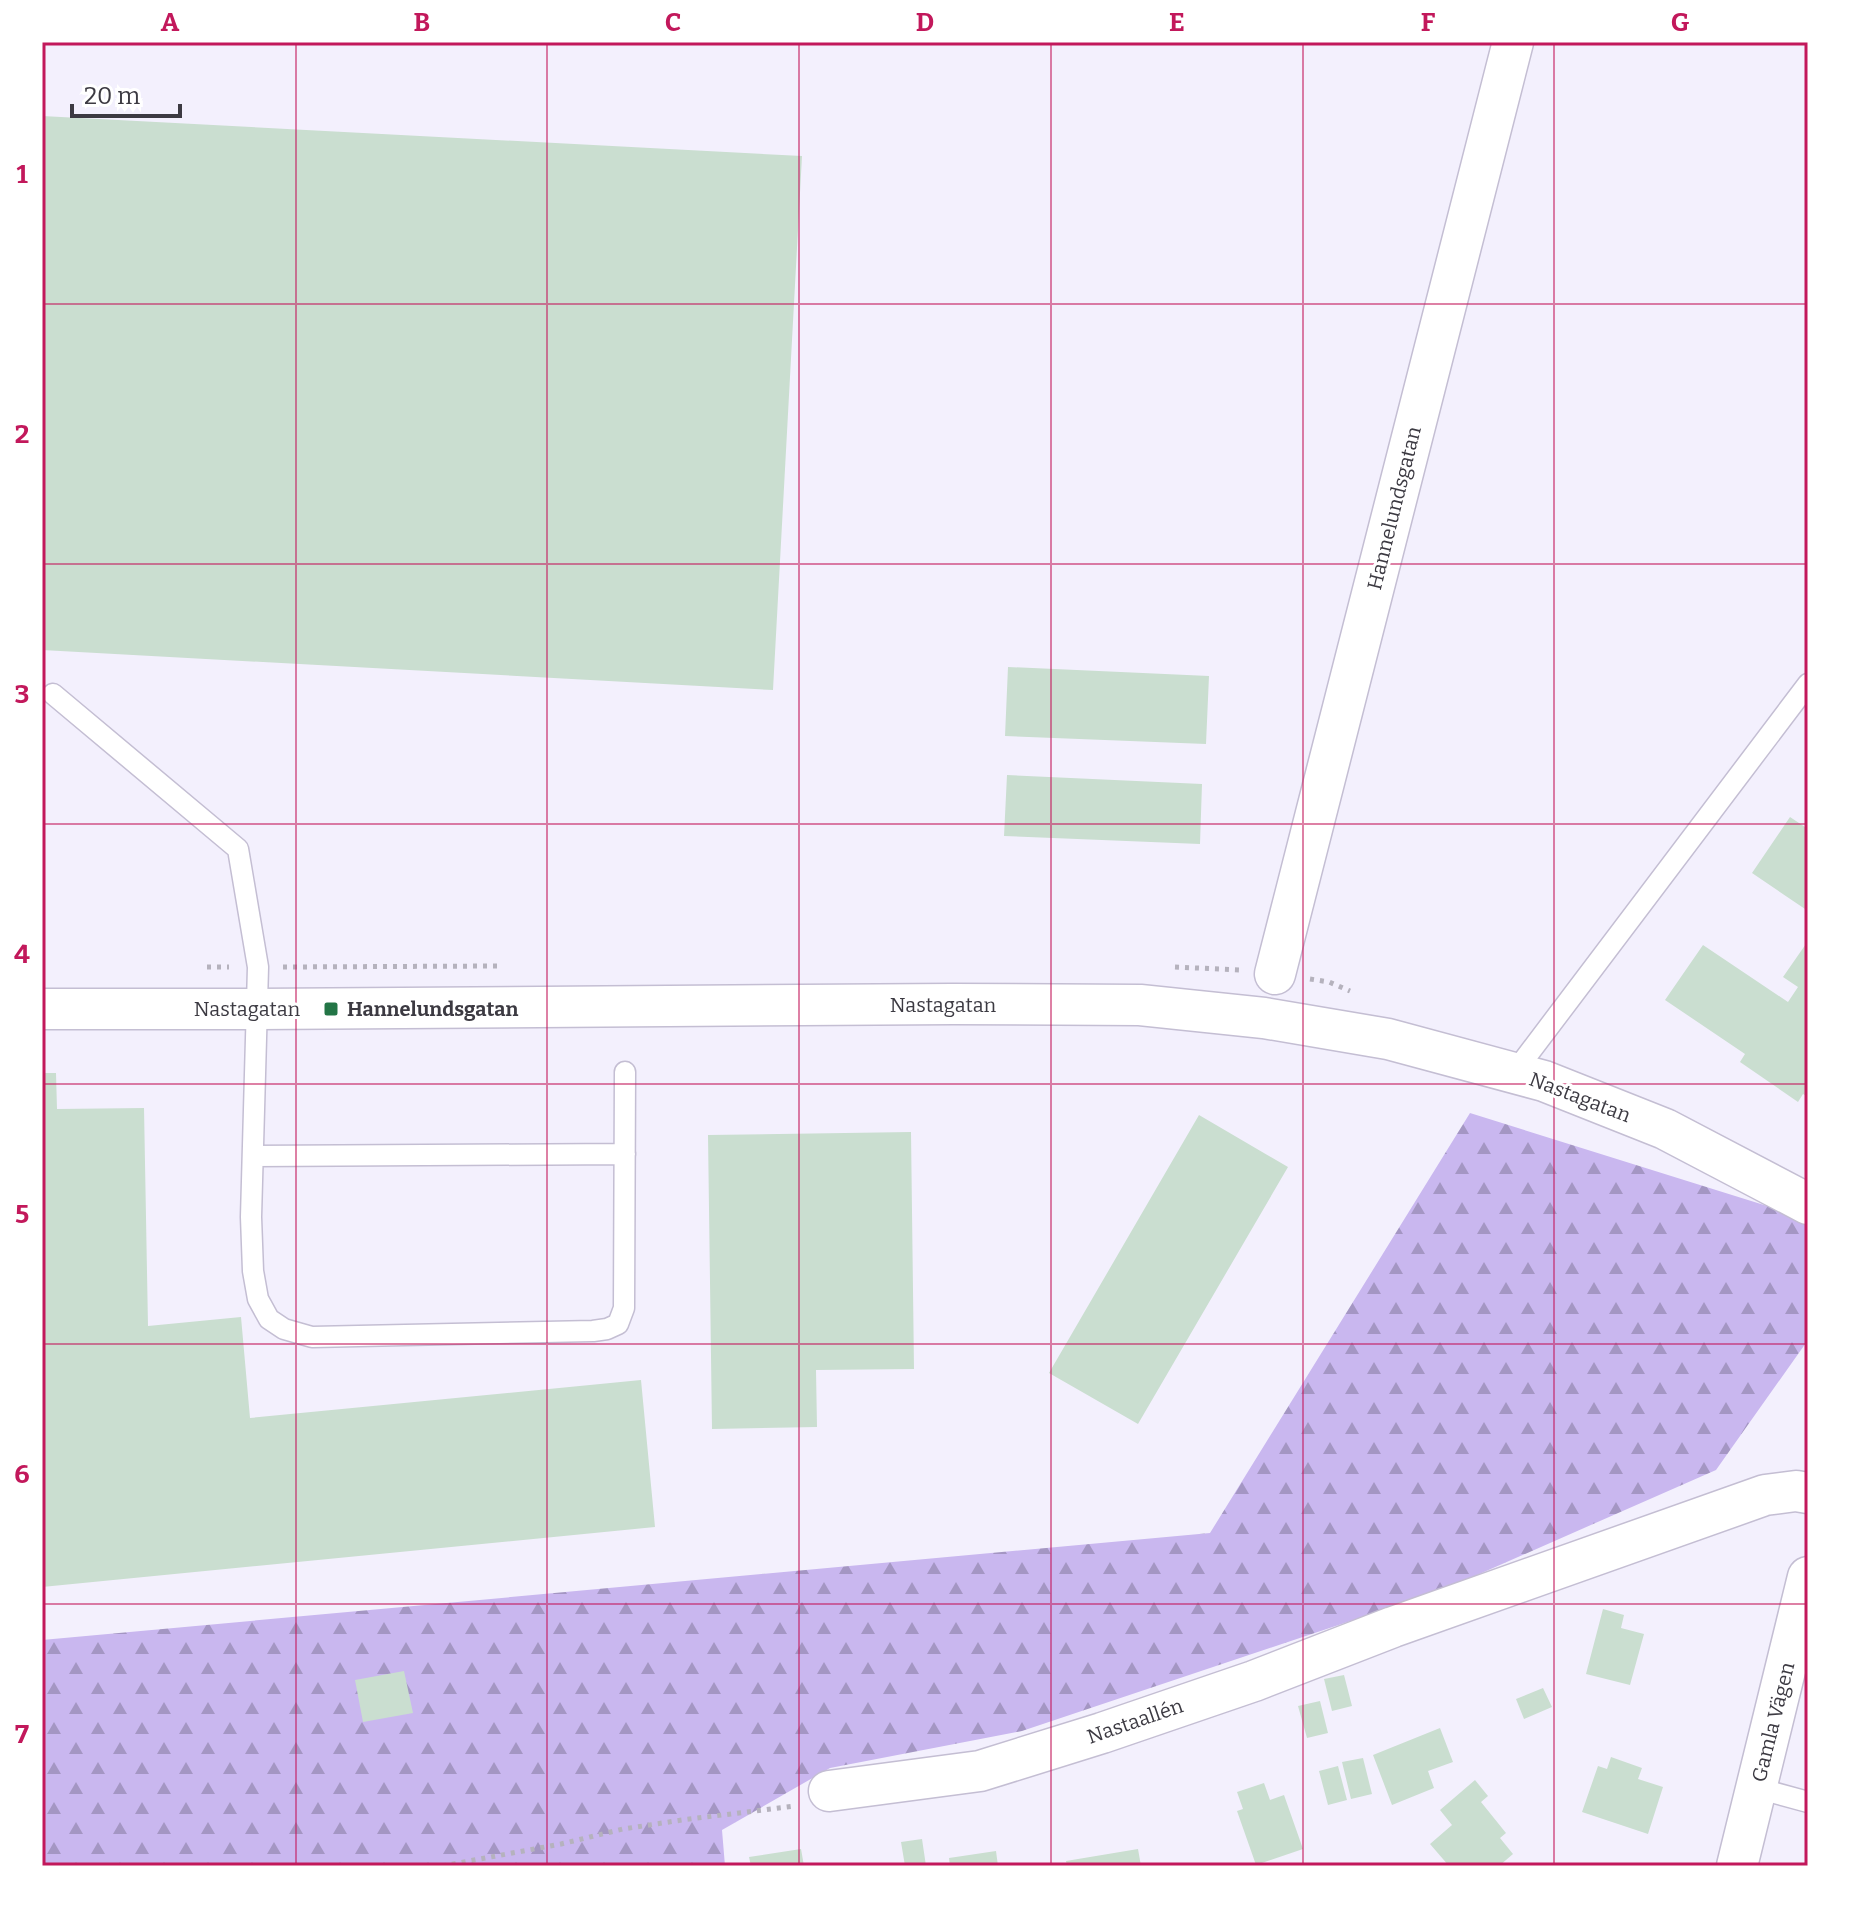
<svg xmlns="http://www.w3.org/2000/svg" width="1850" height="1908" font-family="Bitter,serif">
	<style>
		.forest { fill: url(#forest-firs) }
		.building { fill: #caded0 }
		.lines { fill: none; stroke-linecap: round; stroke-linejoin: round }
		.lane-casing { stroke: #c4bed3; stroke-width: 23 }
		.street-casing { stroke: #c4bed3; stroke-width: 43 }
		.path { stroke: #b5b2bd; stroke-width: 5; stroke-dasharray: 4 6; stroke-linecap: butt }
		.lane { stroke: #fff; stroke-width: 20 }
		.street { stroke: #fff; stroke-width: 40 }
		.grid { fill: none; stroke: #c2185b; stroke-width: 2; stroke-opacity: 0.55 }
		.poi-dot { fill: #237546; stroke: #fff; stroke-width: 3 }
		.labels { text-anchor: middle; stroke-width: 6; stroke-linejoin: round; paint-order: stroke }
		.street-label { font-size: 20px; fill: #3c3a42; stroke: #fff }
		.poi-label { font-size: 20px; font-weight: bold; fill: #3c3a42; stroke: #fff; text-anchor: start }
		.neatline { fill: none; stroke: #c2185b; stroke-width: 3 }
		.grid-label { font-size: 26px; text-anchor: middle; font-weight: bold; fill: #c2185b }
	</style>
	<defs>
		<pattern id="forest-firs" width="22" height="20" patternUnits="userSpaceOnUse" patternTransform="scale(2)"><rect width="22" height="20" fill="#c9b7ef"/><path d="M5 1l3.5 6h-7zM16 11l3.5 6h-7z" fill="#a496c3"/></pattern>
	</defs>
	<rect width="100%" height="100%" fill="#f3f0fd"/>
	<!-- forest -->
	<path class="forest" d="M1470,1113L1796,1215L1808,1226V1340L1716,1470L1443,1590L1022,1731L830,1768L722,1830L725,1866H42V1640L1210,1533Z"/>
	<!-- building -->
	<path class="building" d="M42,116L802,156L773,690L42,650Z
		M1008,667L1209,676L1206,744L1005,736Z
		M1007,775L1202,784L1200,844L1004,836Z
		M1790,817L1808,829V911L1752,873Z
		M1808,941V1097L1803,1094L1798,1102L1740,1062L1745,1054L1665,1000L1703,945L1788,1002L1798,987L1783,977Z
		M42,1073H56L57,1109L144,1108L148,1326L241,1317L250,1418L641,1380L655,1527L42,1587Z
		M1199,1115L1288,1167L1138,1424L1049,1373Z
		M911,1132L914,1369L816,1370L817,1427L712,1429L708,1135Z
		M1603,1609L1624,1615L1621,1628L1644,1634L1630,1685L1586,1674Z
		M404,1671L413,1713L363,1722L355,1680Z
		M1344,1675L1352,1706L1332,1711L1324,1679Z
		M1543,1688L1552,1707L1524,1719L1516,1699Z
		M1320,1701L1328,1733L1307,1738L1298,1706Z
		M1440,1728L1453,1762L1428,1771L1434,1788L1392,1805L1373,1755Z
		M1611,1757L1642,1768L1638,1779L1663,1787L1648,1834L1582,1812L1598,1766L1607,1769Z
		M1363,1758L1372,1794L1351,1799L1342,1762Z
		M1338,1766L1347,1800L1328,1805L1319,1771Z
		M1475,1780L1488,1796L1481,1802L1506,1833L1500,1838L1513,1854L1499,1866H1449L1430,1844L1452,1825L1440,1810Z
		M1264,1783L1270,1800L1284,1795L1303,1849L1256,1865L1237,1811L1243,1809L1237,1792Z
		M922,1839L926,1866H905L901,1842Z
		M801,1849L804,1866H751L749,1857Z
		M1138,1849L1141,1866H1067L1066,1861Z
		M996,1851L998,1866H950L949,1858Z"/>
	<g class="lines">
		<defs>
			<path id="lane" d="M53,694L238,849L258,967L251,1217L253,1271L258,1299L269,1319L284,1329L312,1337L593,1331L607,1329L618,1324L624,1308L625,1072
				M1514,1073L1808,684
				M253,1156L625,1154
				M1757,1788L1808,1802"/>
			<path id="street" d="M1275,974L1513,42
				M42,1009H258L953,1004L1140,1005L1264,1018L1388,1039L1544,1081L1665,1129L1808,1204
				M829,1791L980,1771L1102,1733L1254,1681L1393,1627L1765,1495L1796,1491L1808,1493
				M1737,1866L1808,1577"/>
		</defs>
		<!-- lane casing -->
		<use href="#lane" class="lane-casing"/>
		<!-- street casing -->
		<use href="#street" class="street-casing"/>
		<!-- path -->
		<path class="path" d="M207,967H229
			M283,967L497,966
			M1175,967L1241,970
			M1310,979L1329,982L1350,991
			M442,1866L561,1844L623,1829L682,1820L795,1806"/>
		<!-- lane -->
		<use href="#lane" class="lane"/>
		<!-- street -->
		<use href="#street" class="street"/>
	</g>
	<!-- grid -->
	<path class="grid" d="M296,42V1866M547,42V1866M799,42V1866M1051,42V1866M1303,42V1866M1554,42V1866M42,304H1808M42,564H1808M42,824H1808M42,1084H1808M42,1344H1808M42,1604H1808"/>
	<!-- markers -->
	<rect class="poi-dot" x="323" y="1001" width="16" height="16" rx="4"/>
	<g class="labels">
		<!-- street labels -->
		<g class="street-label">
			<text transform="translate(1394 508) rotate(-76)" y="7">Hannelundsgatan</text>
			<text x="943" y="1012">Nastagatan</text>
			<text x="247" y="1016">Nastagatan</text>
			<text transform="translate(1580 1097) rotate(21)" y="7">Nastagatan</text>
			<text transform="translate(1135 1721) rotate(-19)" y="7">Nastaallén</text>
			<text transform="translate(1773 1722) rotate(-76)" y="7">Gamla Vägen</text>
		</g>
		<!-- poi labels -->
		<g class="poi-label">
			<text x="347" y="1016">Hannelundsgatan</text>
		</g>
	</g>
	<!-- border -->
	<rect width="1850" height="1908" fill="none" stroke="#ffffff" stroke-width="88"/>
	<!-- scale -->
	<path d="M72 104v12h108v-12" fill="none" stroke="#3c3a42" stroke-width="4"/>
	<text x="84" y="104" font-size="24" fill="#3c3a42" stroke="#ffffff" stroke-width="6" paint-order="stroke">20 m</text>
	<rect x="44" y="44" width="1762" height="1820" class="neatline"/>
	<g class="grid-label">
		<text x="170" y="31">A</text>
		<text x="422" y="31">B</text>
		<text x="673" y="31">C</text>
		<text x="925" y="31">D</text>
		<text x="1177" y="31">E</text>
		<text x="1428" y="31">F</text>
		<text x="1680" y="31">G</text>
		<text x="22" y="183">1</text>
		<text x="22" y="443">2</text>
		<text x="22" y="703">3</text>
		<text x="22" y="963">4</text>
		<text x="22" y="1223">5</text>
		<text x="22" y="1483">6</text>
		<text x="22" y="1743">7</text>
	</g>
</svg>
